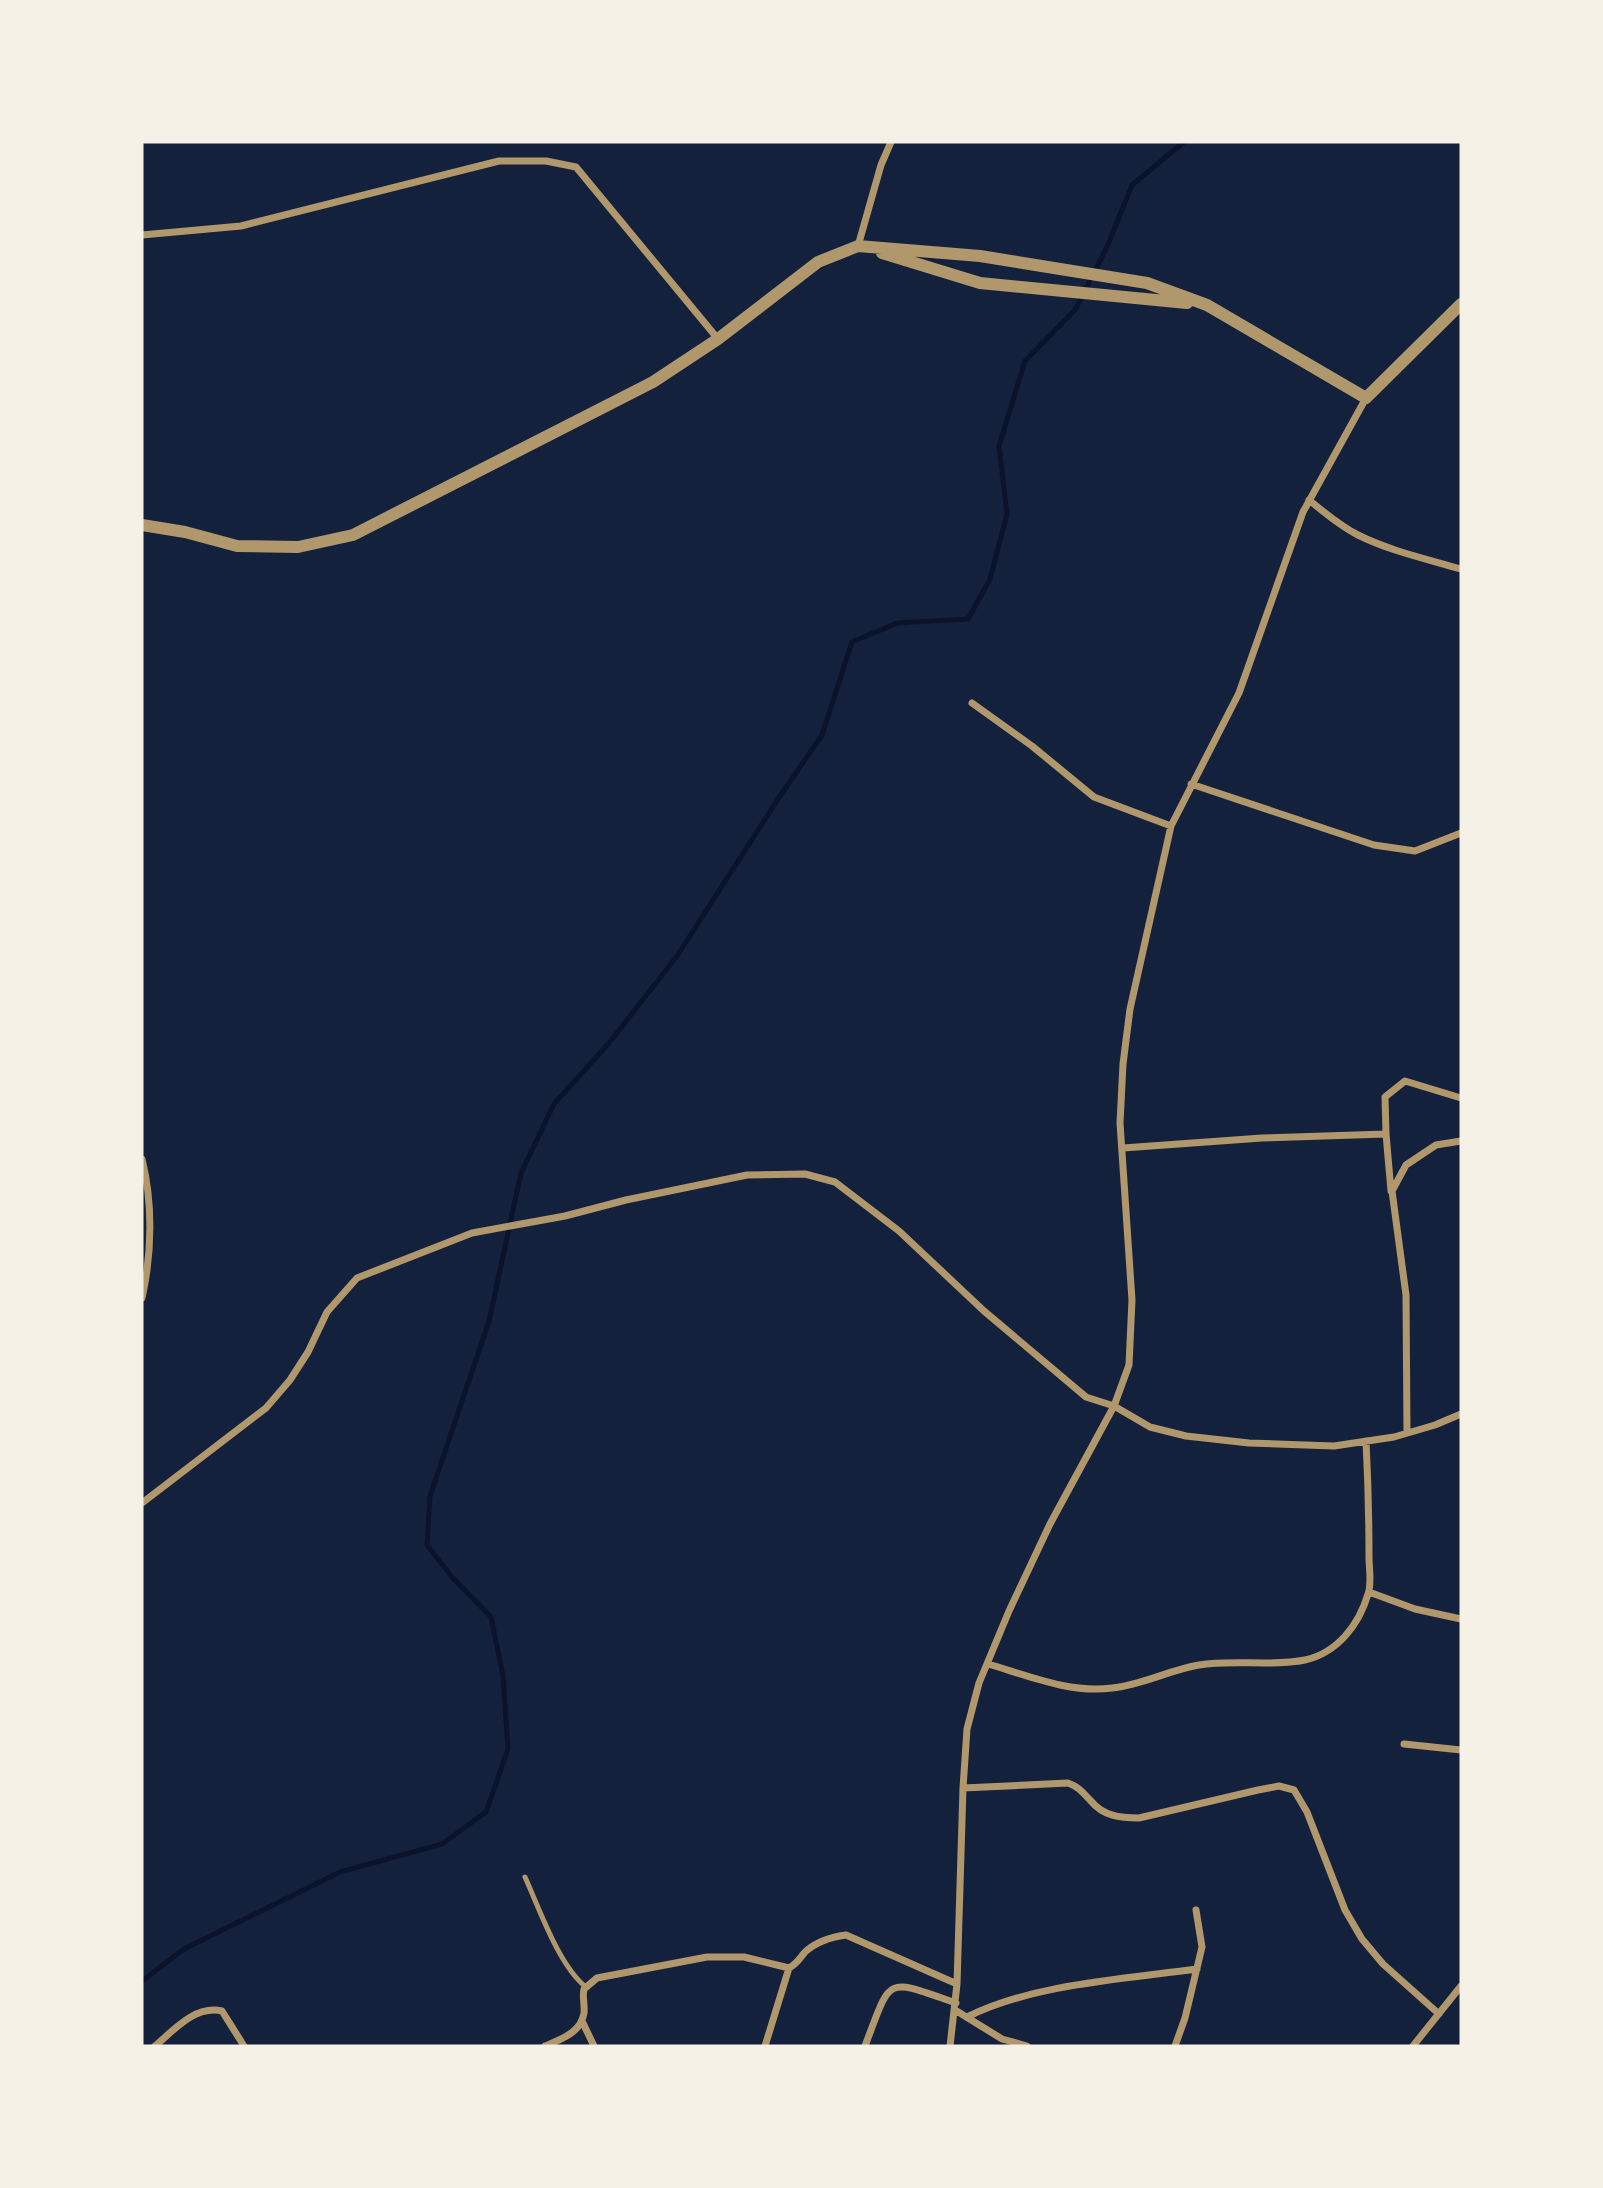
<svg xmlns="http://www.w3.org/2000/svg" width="1603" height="2188" font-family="'Alegreya Sans',sans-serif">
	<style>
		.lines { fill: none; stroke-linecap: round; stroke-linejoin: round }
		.stream { stroke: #0b132b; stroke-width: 5 }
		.service { stroke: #b1986c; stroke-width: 5 }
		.minor { stroke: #b1986c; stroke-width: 7 }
		.tertiary { stroke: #b1986c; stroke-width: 12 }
	</style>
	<rect width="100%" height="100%" fill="#14213d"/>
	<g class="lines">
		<!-- stream -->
		<path class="stream" d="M142,1981L184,1949L340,1872L442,1844L486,1812L508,1749L503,1676L491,1617L452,1577L427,1545L430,1496L489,1321L521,1173L554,1104L609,1043L677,956L778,799L822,735L852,642L897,623L968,619L990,579L1007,514L999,446L1025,361L1075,310L1107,247L1132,185L1184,142"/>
		<!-- service -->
		<path class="service" d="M525,1877C539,1908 559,1966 586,1987"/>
		<!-- minor -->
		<path class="minor" d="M142,235L241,226L499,161H546L576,167L718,339
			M858,246L881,165L891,142
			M1309,500C1325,513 1340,526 1358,535C1390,551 1427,559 1461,569
			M972,703L1032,746L1094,797L1171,826
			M1191,784L1374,845L1415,851L1461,833
			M1123,1148L1262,1138L1386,1134
			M142,1159C153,1203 152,1254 142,1298
			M1391,1191L1386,1134L1385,1097L1405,1081L1461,1098
			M1407,1433L1406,1295L1392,1191L1406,1165L1436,1145L1461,1141
			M142,1503L266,1408L290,1380L308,1352L327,1312L357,1278L472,1233L565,1216L626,1200L747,1175L805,1174L835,1182L899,1231L984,1311L1086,1397L1114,1406L1150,1427L1186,1436L1249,1443L1334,1446L1394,1437L1435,1425L1461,1414
			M1369,1592L1415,1609L1461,1619
			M988,1664C1026,1675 1071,1694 1112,1688C1142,1685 1169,1670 1199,1665C1234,1659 1271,1667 1305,1660C1337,1653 1359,1625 1368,1594C1372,1584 1369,1569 1369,1557C1369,1518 1368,1480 1366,1441
			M1404,1744L1461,1750
			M963,1788L1068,1783C1079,1787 1083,1793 1091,1801C1103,1816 1120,1818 1139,1818L1258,1790L1279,1786L1294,1790L1307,1812L1345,1910L1362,1939L1383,1964L1439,2014
			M955,2010L1002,2039L1027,2046
			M967,2017C1033,1984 1123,1979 1197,1969
			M582,2021L594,2046
			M155,2046C174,2030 195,2005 222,2011L244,2046
			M545,2046C561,2039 581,2033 584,2013C585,2004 582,1997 584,1989L597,1978L707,1957H744L789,1968C797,1964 800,1958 805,1952C817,1941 831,1937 846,1935L957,1984
			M765,2046L789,1968
			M865,2046C892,1975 884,1978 956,2003
			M950,2046L957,1984L963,1788L967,1729L979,1683L1009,1611L1050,1524L1114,1406L1129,1365L1132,1300L1120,1123L1123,1064L1130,1009L1171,826L1239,693L1303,512L1366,398
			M1175,2046L1185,2018L1202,1947L1196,1910
			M1413,2046L1461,1986"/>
		<!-- tertiary -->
		<path class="tertiary" d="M882,253L980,283L1187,303
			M142,525L185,532L237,546L298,547L353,535L653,382L718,339L818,262L858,246L980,256L1147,283L1207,305L1366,398L1461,304"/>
	</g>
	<!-- border -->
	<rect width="1603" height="2188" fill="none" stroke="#f6f1e7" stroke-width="287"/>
</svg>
